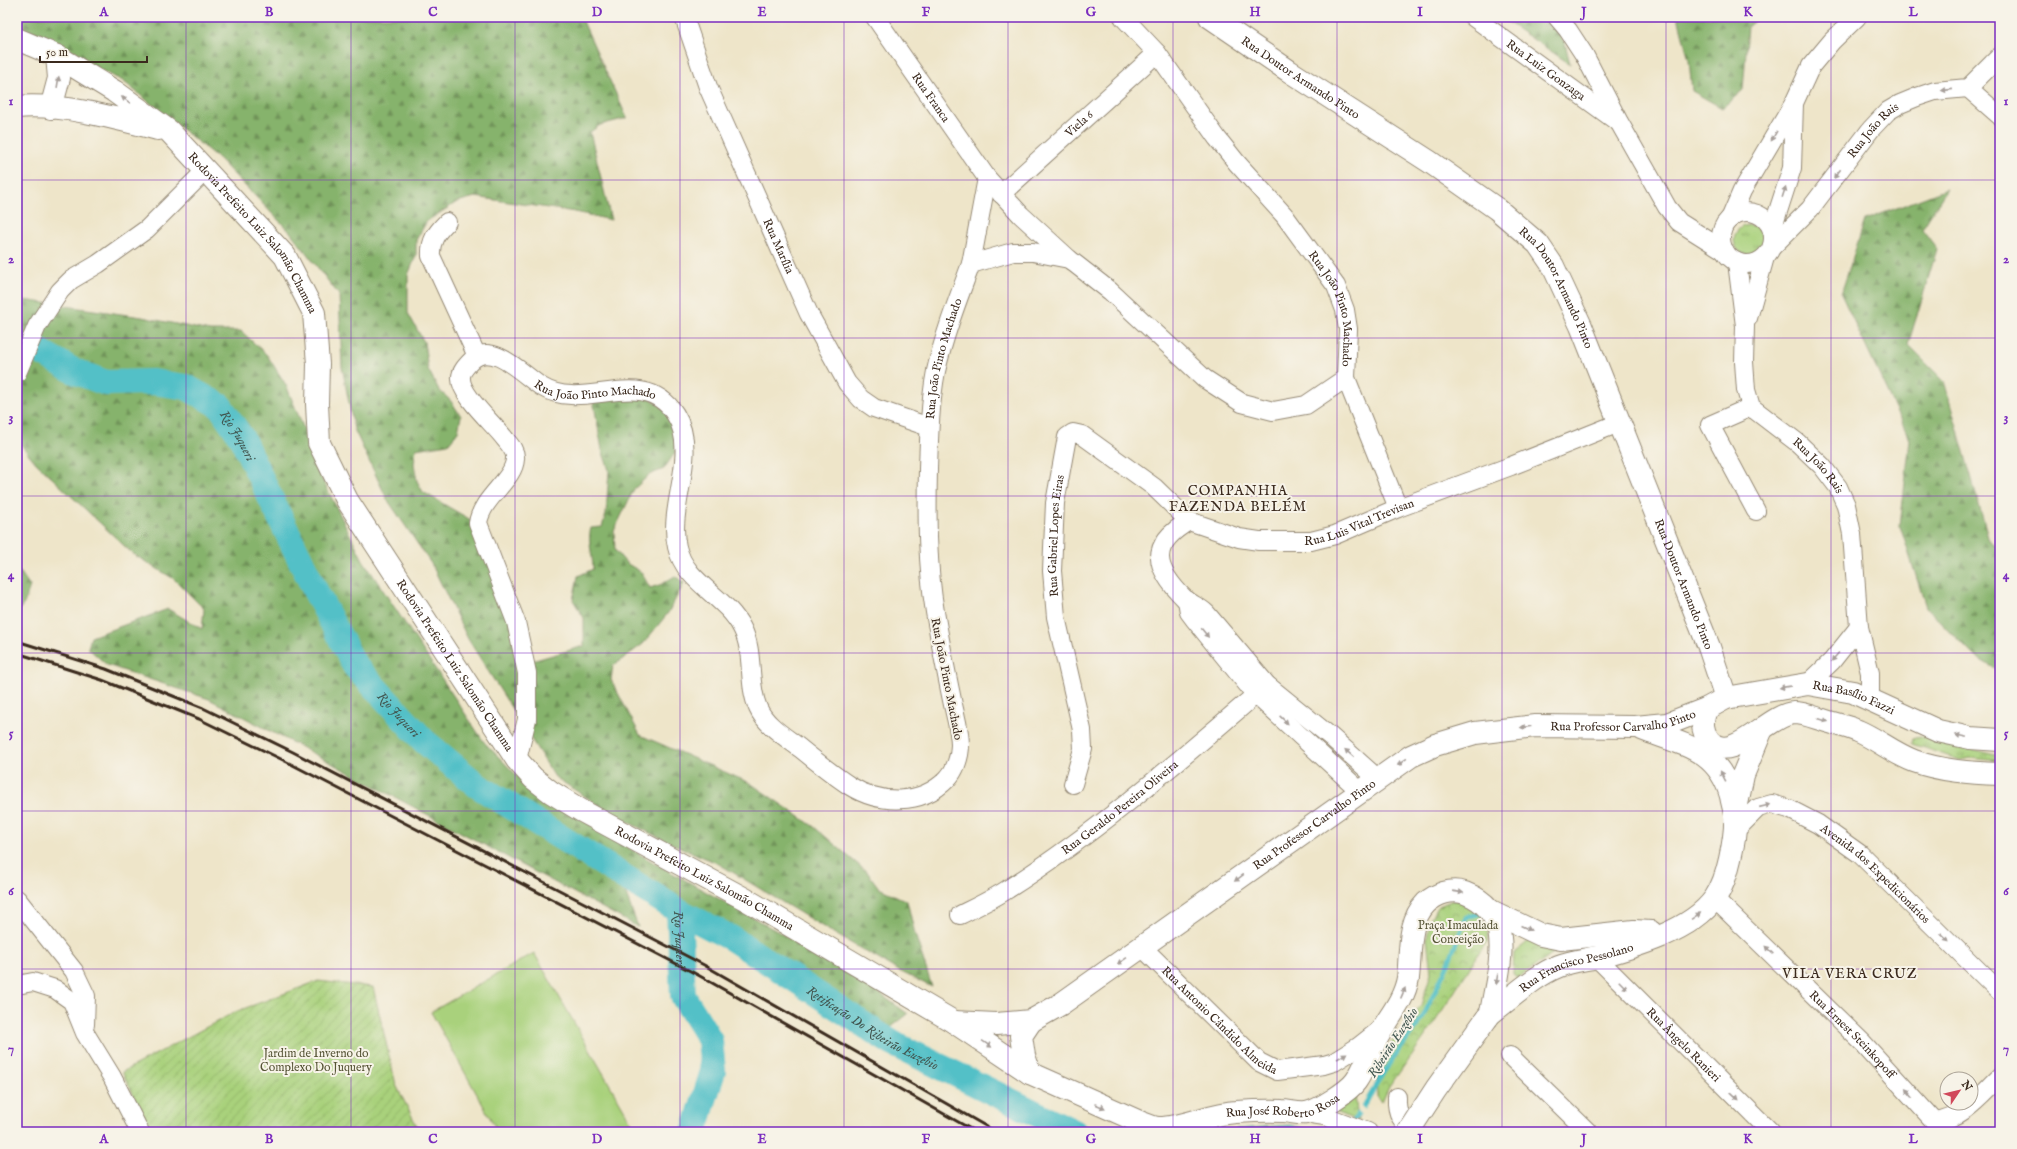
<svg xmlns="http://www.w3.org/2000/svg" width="2017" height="1149" font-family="'IM FELL English',serif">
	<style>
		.grass { fill: url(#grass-tufts); stroke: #727e4d }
		.forest { fill: url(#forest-firs); stroke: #606e45 }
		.park { fill: url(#park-crowns); stroke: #727e4d }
		.garden { fill: url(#garden-furrows); stroke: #727e4d }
		.pitch { fill: #a9d17c; stroke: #727e4d }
		.water { fill: url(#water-ripples); stroke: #467572 }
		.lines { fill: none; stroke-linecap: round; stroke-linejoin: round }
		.stream { stroke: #52c0c7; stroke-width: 4.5 }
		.river { stroke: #52c0c7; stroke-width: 26 }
		.minor-casing { stroke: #948874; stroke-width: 20 }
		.major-casing { stroke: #948874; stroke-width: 24 }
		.minor { stroke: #fff; stroke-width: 18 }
		.major { stroke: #fff; stroke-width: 22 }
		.rail { stroke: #3b2a1e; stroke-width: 3 }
		.major-bridge-casing { stroke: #948874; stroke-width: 24; stroke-linecap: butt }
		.major-bridge { stroke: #fff; stroke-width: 22 }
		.oneway { fill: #a79f9a }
		.grid { fill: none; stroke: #7b2cbf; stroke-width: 1; stroke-opacity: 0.55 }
		.labels { text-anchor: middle; stroke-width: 4; stroke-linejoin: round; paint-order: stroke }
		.street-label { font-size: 12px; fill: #3b2a1e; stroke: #f7f3e8 }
		.park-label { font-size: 12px; fill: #565436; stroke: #f7f3e8 }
		.water-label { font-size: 13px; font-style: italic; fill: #425751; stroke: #f7f3e8 }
		.quarter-label { font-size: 14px; letter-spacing: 1px; fill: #3b2a1e; stroke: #f7f3e8 }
		.neatline { fill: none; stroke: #7b2cbf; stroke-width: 1.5 }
		.grid-label { font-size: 13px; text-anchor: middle; font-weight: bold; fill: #7b2cbf }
	</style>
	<defs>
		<pattern id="grass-tufts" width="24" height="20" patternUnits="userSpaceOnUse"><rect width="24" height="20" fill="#a9d17c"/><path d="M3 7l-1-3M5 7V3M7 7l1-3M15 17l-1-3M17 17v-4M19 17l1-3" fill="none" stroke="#8baa65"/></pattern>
		<pattern id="forest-firs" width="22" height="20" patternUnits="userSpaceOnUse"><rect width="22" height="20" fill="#86b36c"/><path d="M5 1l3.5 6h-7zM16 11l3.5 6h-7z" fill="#6f9258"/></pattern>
		<pattern id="park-crowns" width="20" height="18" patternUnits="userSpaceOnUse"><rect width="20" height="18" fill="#a9d17c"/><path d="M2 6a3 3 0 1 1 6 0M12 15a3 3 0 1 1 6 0" fill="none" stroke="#8baa65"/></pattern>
		<pattern id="garden-furrows" width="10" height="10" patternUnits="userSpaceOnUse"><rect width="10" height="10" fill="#a9d17c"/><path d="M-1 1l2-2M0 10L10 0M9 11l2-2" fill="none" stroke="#8baa65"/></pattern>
		<pattern id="water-ripples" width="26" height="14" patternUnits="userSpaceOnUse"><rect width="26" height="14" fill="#52c0c7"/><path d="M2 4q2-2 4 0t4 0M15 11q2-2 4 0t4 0" fill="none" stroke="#459ca1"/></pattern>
	</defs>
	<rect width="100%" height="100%" fill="#f7f3e8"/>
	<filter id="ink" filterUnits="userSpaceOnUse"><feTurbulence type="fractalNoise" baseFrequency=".025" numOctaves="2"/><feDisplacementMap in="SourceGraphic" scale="8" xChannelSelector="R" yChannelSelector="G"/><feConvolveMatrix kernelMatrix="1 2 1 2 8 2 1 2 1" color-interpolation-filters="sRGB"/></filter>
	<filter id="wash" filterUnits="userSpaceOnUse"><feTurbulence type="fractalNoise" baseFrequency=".012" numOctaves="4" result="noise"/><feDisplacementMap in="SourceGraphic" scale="16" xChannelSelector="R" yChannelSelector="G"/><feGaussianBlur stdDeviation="0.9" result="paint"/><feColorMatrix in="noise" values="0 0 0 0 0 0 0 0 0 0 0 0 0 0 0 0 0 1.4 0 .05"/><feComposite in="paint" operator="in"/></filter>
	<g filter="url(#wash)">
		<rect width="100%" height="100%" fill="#eee5c9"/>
		<!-- grass -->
		<path class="grass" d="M1734 240a15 15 0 1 1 30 0a15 15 0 1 1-30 0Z
			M1920,736L2000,756V761L1970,758L1960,760L1912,744L1913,739Z"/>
		<!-- forest -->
		<path class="forest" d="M17,17H581L627,118L600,125L590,132L611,220L575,212L475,197L457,202L427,221L416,240V256L408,275V313L424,342L428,369L439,390L450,400L461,416L458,432L448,444L416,449L414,464L417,481L423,492L471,520L532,661L584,646V618L573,600L578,576L593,569C593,556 587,540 591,528L602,527L606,514L609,470L602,450L593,399L645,394L671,414L676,451L664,469L649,475L634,489L614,531L615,550L626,563L641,572L650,588L662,584L675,576L684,583L668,613L643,644L613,666L611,680L640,735L750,783L813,826L868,873L879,888L907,901L915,934L932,987L899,971L830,931L719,864L666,841L612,814L555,777L468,639L432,565L387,499L354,429L342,367L339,295L291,233L219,159L123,81L17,29Z
			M1500,17H1546L1565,43L1570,64Z
			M1678,17H1760L1748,26L1743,90L1722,108L1692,91L1689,60Z
			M1947,189L1922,229L1937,249L1908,345L1944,381L1989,540L2000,548V667L1996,669L1975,657L1926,607L1900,526L1910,440L1841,294L1865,220Z
			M17,299L142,317L210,331H241L267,355L286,385L304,429L321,477L363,560L484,742L530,789L656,864L784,935L876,991L908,1014L885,1032L735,934L677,904L626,873L621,881L638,927L318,756L209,699L107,665L88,648L91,637L168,609L202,629L204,609L174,579L133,554L36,463L17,440V392L22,380L17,379Z
			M17,570L21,573L30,586L24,604L17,612Z"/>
		<!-- park -->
		<path class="park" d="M1453,900L1475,903L1489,932L1487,941L1433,1025L1389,1087L1382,1102L1377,1097L1376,1063L1421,1005L1431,973L1427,938L1430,920L1437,907Z
			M1530,940L1551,947L1553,953L1519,978L1513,974L1514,953Z
			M1354,1086L1358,1121L1335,1112Z"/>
		<!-- garden -->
		<path class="garden" d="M318,981L373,987L396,1085L420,1132H152L122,1072L235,1012Z"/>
		<!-- pitch -->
		<path class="pitch" d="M534,953L637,1132H498L431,1012Z"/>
		<!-- water -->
		<path class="water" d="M1290,1125L1319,1132H1235L1236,1129Z"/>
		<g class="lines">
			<!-- stream -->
			<path class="stream" d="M1364,1106L1384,1072L1422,1019L1448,964L1466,917L1482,913
				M1352,1122L1358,1114"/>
			<!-- river -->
			<g class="river">
				<path id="s1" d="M17,346L41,352L74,371L106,383L153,382L186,387L220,406L241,437L316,592L355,666L424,741L478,786L679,911L733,939L892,1043L1074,1132"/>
				<path id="s2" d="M679,911L683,996L710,1040L713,1071L694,1132"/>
			</g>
		</g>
	</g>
	<g filter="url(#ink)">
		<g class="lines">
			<defs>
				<g id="minor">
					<path id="s3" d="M684,17L708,87L809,314L847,383L861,399L874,408L929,427"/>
					<path id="s4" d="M875,17L987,178L1021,215L1069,259"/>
					<path id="s5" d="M1123,17L1157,53L1217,138L1237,163L1284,215L1336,286L1345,310L1348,329L1346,378L1398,508"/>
					<path id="s6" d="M1473,17L1615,120"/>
					<path d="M1557,17L1568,30L1585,56L1619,122L1667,207L1679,222L1725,251"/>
					<path d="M1968,88L2000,116"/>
					<path id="s7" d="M1001,194L1157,53"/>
					<circle cx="1747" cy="238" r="26"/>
					<path d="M1730,219L1742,191L1794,103"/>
					<path d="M447,222C436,233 430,241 431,256L477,356"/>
					<path d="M1772,230L1792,168L1794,103L1811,66L1832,41L1857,17"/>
					<path id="s8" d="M1772,247L1810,209L1871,129L1888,111L1900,104L1917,97L1935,91L1968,88L2000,56"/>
					<path id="s9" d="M1737,262L1745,326L1744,362L1746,390L1751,407L1798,443L1822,466L1838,487L1846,505L1852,534L1859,627L1870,673V700"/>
					<path d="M971,264L987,178"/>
					<path d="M1748,318L1765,257"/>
					<path d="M17,373L37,326L60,291L71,280L98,264L147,229L206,170"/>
					<path d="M1751,407L1710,425L1756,511"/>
					<path d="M1187,600L1189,612L1195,620L1255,694L1360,791"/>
					<path d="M1808,684L1832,661L1859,627"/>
					<path id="s10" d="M517,760L527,719V673L516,622L478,523C482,497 514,480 515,459C516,451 510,445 505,439C495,425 461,396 461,379C460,372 467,365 472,360C493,340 524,376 542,387C584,413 643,364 675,414C700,453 667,506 677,547C685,583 726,596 742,628C755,653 747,683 758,708C766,726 786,737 801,749C817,762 833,775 850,786C879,804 921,806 947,779C955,771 960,757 960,745C960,730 955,715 952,700C946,671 940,641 935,612C927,564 927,516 928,469C929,436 930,403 936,371C944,335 958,299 971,264L1013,252H1033L1069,259L1110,291L1205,379L1242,403L1273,411L1306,405L1346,378"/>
					<path id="s11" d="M1378,779L1330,736L1267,685L1206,613C1200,607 1191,604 1185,599C1154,568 1148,545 1189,521L1239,538L1259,541H1311L1335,535L1398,508L1511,466L1619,423"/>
					<path id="s12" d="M1073,784L1083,749L1082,730L1056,617L1052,571L1055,503L1067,437L1073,433L1082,435L1154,487L1189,521"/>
					<path id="s13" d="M1736,830L1758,808L1772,804L1789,809L1818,824L1860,854L2000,992"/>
					<path d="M17,899L74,971L86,996L85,1025"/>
					<path id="s14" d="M1715,899L1863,1043L1935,1122"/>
					<path id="s15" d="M960,915C976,907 993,899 1008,889C1101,830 1184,756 1267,685"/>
					<path id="s16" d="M1142,947L1259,1062L1277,1071L1324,1065L1334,1062L1358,1047L1382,1028"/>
					<path id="s17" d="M1596,957L1771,1132"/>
					<path d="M17,985L33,982L55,989L72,1001L85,1033L112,1077L140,1132"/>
					<path d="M1510,1056L1588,1132"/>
					<path d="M1397,1097C1396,1114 1402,1123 1416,1132"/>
					<path d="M1305,1113L1325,1116L1368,1132"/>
					<path d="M1935,1122C1964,1118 1980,1096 2000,1077"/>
				</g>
				<g id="major">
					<path id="s18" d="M1210,17L1289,71L1430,162L1497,209L1538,244L1553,266L1581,326L1709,647L1726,698"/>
					<path id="s19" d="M17,39L57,56L114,91L169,131L285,256L314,313L318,364L317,404L319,443L347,500L517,760L533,778L551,792L582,811L745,899L954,1022L1030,1073L1142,1123C1147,1125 1154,1128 1159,1128C1185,1128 1210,1113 1236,1112C1251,1111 1267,1110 1282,1111C1289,1111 1298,1114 1306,1113C1318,1111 1349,1091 1356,1081C1365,1068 1369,1053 1376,1040C1386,1020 1404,1002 1408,978C1411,954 1407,922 1426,903C1436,894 1451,888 1465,893C1518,913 1498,970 1491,1013"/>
					<path d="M17,107C60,103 116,118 158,129"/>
					<path d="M51,108L59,78L57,56"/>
					<path d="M1706,709C1702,721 1701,730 1709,740C1731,767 1768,714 1794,713C1804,713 1813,717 1823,720C1834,724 1847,726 1858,731C1877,739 1893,753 1914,761C1941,771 1971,773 2000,774"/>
					<path d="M1736,809L1743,775L1762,729"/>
					<path d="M1491,911L1541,935L1561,939L1634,931L1651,932"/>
					<path id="s20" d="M1487,1018L1491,1013C1513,997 1534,976 1559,966C1571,961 1584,960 1597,957C1634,947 1692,931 1715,898C1723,886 1727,873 1730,859C1733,845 1736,832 1735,817C1735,810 1732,803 1731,796C1718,749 1683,745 1642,729"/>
					<path id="s21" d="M954,1022L996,1024L1031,1021L1061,1004L1411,756L1435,745L1475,733L1535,726L1635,727L1667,724L1706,709L1726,698L1808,684L1853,692L1938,731L1970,738L2000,740"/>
					<path d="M1030,1073L1024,1056L1021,1036L1031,1021"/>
				</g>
			</defs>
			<!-- minor casing -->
			<use href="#minor" class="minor-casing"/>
			<!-- major casing -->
			<use href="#major" class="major-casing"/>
			<!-- minor -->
			<use href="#minor" class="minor"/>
			<!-- major -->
			<use href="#major" class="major"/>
			<!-- rail -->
			<path class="rail" d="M17,641L106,669L203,708L293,752L704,965L996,1132
				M17,653L102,680L199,719L287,762L698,975L976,1132"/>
			<defs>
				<path id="major-bridge" d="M1408,1132L1436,1089L1487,1018"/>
			</defs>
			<!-- major-bridge casing -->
			<use href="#major-bridge" class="major-bridge-casing"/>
			<!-- major-bridge -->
			<use href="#major-bridge" class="major-bridge"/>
		</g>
		<!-- one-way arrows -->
		<defs><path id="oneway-solid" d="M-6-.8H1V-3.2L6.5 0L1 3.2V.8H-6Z"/></defs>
		<g class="oneway">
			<use href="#oneway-solid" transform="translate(58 82) rotate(-81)"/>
			<use href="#oneway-solid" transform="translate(1947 90) rotate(174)"/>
			<use href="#oneway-solid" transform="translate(126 100) rotate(-144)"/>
			<use href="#oneway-solid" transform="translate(1774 136) rotate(120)"/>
			<use href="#oneway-solid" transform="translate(1837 174) rotate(127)"/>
			<use href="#oneway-solid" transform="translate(1784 192) rotate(-72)"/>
			<use href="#oneway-solid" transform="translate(1205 633) rotate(51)"/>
			<use href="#oneway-solid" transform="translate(1835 657) rotate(131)"/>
			<use href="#oneway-solid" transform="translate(1785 687) rotate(171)"/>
			<use href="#oneway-solid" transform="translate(1284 720) rotate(43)"/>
			<use href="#oneway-solid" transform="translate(1823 720) rotate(18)"/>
			<use href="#oneway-solid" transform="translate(1526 727) rotate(173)"/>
			<use href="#oneway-solid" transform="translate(1961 736) rotate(-168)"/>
			<use href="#oneway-solid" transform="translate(1349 753) rotate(-138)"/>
			<use href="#oneway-solid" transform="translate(1402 762) rotate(144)"/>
			<use href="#oneway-solid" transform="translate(1723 776) rotate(-118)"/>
			<use href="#oneway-solid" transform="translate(1765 806) rotate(-13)"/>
			<use href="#oneway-solid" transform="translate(1239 878) rotate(144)"/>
			<use href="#oneway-solid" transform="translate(1458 892) rotate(8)"/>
			<use href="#oneway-solid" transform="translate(1696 916) rotate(-34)"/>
			<use href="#oneway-solid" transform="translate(1526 928) rotate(24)"/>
			<use href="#oneway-solid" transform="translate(1945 937) rotate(44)"/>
			<use href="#oneway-solid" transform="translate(1769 950) rotate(-136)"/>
			<use href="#oneway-solid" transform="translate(1122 961) rotate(146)"/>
			<use href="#oneway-solid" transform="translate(1497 979) rotate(99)"/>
			<use href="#oneway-solid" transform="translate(1623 985) rotate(45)"/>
			<use href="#oneway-solid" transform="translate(1403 993) rotate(-67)"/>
			<use href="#oneway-solid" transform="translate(987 1044) rotate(34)"/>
			<use href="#oneway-solid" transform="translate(1342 1056) rotate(-32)"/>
			<use href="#oneway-solid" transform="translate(1909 1093) rotate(-130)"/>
			<use href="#oneway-solid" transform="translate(1735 1096) rotate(44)"/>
			<use href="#oneway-solid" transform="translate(1100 1106) rotate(23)"/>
		</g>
	</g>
	<!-- grid -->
	<path class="grid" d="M186,17V1132M351,17V1132M515,17V1132M680,17V1132M844,17V1132M1008,17V1132M1173,17V1132M1337,17V1132M1502,17V1132M1666,17V1132M1831,17V1132M17,180H2000M17,338H2000M17,496H2000M17,653H2000M17,811H2000M17,969H2000"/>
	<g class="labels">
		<!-- street labels -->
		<g class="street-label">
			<text dy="4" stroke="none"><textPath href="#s6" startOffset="90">Rua Luiz Gonzaga</textPath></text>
			<text dy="4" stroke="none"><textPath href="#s18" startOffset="109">Rua Doutor Armando Pinto</textPath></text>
			<text dy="4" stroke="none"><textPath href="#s4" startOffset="98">Rua Franca</textPath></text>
			<text dy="4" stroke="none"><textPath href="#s7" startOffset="105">Viela 6</textPath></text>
			<text dy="4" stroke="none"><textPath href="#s8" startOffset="155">Rua João Rais</textPath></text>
			<text dy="4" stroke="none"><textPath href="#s19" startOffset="311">Rodovia Prefeito Luiz Salomão Chamma</textPath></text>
			<text dy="4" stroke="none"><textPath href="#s3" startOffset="248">Rua Marília</textPath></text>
			<text dy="4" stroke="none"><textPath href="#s18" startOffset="446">Rua Doutor Armando Pinto</textPath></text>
			<text dy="4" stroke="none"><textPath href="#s5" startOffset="364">Rua João Pinto Machado</textPath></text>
			<text dy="4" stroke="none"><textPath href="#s10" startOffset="1644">Rua João Pinto Machado</textPath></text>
			<text dy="4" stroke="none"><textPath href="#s10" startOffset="578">Rua João Pinto Machado</textPath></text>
			<text dy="4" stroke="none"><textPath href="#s9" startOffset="236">Rua João Rais</textPath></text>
			<text dy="4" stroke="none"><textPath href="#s11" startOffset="540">Rua Luis Vital Trevisan</textPath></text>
			<text dy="4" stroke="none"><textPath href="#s12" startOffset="253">Rua Gabriel Lopes Eiras</textPath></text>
			<text dy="4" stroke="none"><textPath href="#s18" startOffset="770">Rua Doutor Armando Pinto</textPath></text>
			<text dy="4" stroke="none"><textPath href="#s19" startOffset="804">Rodovia Prefeito Luiz Salomão Chamma</textPath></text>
			<text transform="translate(947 679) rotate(79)" y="4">Rua João Pinto Machado</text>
			<text dy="4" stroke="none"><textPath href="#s21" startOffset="997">Rua Basílio Fazzi</textPath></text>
			<text dy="4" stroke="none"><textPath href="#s21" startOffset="758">Rua Professor Carvalho Pinto</textPath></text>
			<text dy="4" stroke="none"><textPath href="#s15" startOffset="193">Rua Geraldo Pereira Oliveira</textPath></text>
			<text dy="4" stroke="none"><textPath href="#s21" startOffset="422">Rua Professor Carvalho Pinto</textPath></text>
			<text dy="4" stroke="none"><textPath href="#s13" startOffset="172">Avenida dos Expedicionários</textPath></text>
			<text dy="4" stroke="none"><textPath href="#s19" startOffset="1140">Rodovia Prefeito Luiz Salomão Chamma</textPath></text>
			<text dy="4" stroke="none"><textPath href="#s20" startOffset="105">Rua Francisco Pessolano</textPath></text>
			<text dy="4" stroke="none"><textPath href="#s16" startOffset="107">Rua Antonio Cândido Almeida</textPath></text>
			<text dy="4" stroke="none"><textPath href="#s14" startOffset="193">Rua Ernest Steinkopoff</textPath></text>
			<text dy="4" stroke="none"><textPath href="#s17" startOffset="124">Rua Ângelo Ranieri</textPath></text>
			<text dy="4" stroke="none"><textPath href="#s19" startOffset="1787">Rua José Roberto Rosa</textPath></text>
		</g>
		<!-- park labels -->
		<g class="park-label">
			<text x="1458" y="929">Praça Imaculada<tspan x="1458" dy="14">Conceição</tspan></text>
			<text x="316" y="1057">Jardim de Inverno do<tspan x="316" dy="14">Complexo Do Juquery</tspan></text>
		</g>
		<!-- water labels -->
		<g class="water-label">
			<text dy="5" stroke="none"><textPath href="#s1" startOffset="251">Rio Juqueri</textPath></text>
			<text dy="5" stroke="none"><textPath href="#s1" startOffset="575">Rio Juqueri</textPath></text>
			<text dy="5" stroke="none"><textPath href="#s2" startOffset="28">Rio Juqueri</textPath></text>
			<text dy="5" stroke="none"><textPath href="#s1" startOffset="1145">Retificação Do Ribeirão Euzébio</textPath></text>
			<text transform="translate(1392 1042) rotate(-57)" y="5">Ribeirão Euzébio</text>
		</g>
		<!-- quarter labels -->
		<g class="quarter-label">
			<text x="1238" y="495">COMPANHIA<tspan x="1238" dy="16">FAZENDA BELÉM</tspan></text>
			<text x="1850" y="978">VILA VERA CRUZ</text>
		</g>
	</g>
	<!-- margin -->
	<rect width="2017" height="1149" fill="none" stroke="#f7f3e8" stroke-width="44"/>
	<!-- north arrow -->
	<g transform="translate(1959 1091) rotate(55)"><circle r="19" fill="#f7f3e8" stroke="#aca397"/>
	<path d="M0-3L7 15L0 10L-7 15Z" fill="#d1495b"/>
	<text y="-6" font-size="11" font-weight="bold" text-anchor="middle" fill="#3b2a1e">N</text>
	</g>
	<!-- scale -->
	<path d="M40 56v6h107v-6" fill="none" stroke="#3b2a1e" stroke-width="2"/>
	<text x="46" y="56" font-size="12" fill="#3b2a1e" stroke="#f7f3e8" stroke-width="3" paint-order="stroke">50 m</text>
	<rect x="22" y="22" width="1973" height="1105" class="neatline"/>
	<g class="grid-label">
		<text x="104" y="16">A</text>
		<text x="269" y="16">B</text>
		<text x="433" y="16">C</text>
		<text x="597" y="16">D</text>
		<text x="762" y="16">E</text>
		<text x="926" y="16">F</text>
		<text x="1091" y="16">G</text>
		<text x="1255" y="16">H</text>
		<text x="1420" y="16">I</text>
		<text x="1584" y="16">J</text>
		<text x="1748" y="16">K</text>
		<text x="1913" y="16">L</text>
		<text x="11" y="105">1</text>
		<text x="2006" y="105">1</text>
		<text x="11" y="263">2</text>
		<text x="2006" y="263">2</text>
		<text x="11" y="421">3</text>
		<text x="2006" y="421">3</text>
		<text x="11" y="579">4</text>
		<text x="2006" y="579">4</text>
		<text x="11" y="737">5</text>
		<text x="2006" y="737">5</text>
		<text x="11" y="895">6</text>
		<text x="2006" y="895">6</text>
		<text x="11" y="1053">7</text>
		<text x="2006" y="1053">7</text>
		<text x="104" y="1143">A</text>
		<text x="269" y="1143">B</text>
		<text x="433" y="1143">C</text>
		<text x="597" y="1143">D</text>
		<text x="762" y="1143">E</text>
		<text x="926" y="1143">F</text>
		<text x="1091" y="1143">G</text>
		<text x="1255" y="1143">H</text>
		<text x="1420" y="1143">I</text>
		<text x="1584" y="1143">J</text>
		<text x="1748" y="1143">K</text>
		<text x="1913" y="1143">L</text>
	</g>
</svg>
